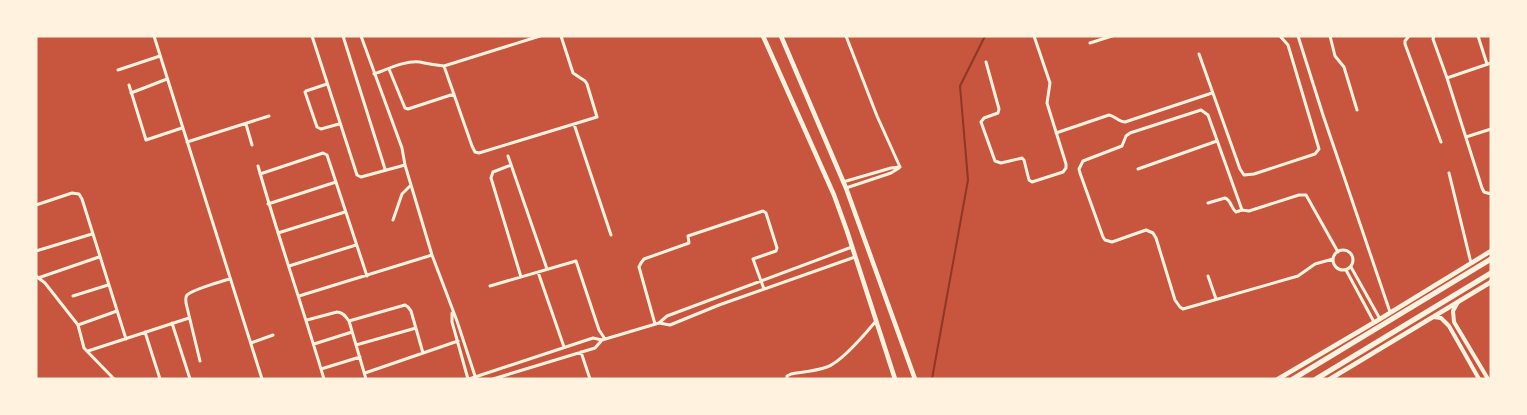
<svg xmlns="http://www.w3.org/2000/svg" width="1527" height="415" font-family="'Roboto Serif',serif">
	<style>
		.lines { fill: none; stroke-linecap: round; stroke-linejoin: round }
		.stream { stroke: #8f3625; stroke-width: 2 }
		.minor { stroke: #fff3e0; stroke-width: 3 }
		.tertiary { stroke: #fff3e0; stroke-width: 4 }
		.secondary { stroke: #fff3e0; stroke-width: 4.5 }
		.trunk { stroke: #fff3e0; stroke-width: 5 }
	</style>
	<rect width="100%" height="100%" fill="#c8553d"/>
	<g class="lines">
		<!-- stream -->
		<path class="stream" d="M932,379L968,180L960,86L985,36"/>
		<!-- minor -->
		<path class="minor" d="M154,36L262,379
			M312,36L357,175L361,177L405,165
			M343,36L385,169
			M361,36L402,148L405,165L432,255L457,321L476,379
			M846,36L877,116L900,167
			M1298,36L1323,115L1390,312
			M1330,36L1335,56L1344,67L1357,110
			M1409,36L1405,41V44L1441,142
			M1434,36L1433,39L1447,78L1482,188L1484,192L1491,194
			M1478,36L1487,64
			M1090,43L1112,36
			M1199,54L1240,169L1244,175L1254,174L1315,154L1319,149L1288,45L1280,36
			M986,62L999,109L998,113L984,118L981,122L995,161L1001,163L1022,158L1024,160L1029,180L1032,182L1063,172L1066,168V164L1047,103L1050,83L1034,36
			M444,66L472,146L475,152L479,153L597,117L587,84L585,81L573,73L561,36
			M389,69L405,108L408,109L454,94
			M118,70L160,56
			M374,74C388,69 406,60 420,62C428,64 436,65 444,66L540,36
			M1447,78L1491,63
			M327,84L306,91L305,92L317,127L321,129L339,124
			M129,85L146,140L182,128
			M131,93L167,79
			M246,124L252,145
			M574,124L611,235
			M1056,133L1109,115C1115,116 1119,122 1125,122L1212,93
			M1466,137L1491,129
			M187,142L269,116
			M508,156L547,269
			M511,165L493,172L491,178L521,277
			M258,166C278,237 303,308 324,379
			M1138,169L1217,141
			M1449,173L1471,263
			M260,174L323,153L327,155L367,276
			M843,182L891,168L900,167
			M846,188L891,173L899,168
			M1208,203L1225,198C1231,200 1231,208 1236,212L1242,210
			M268,204L336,182
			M36,205L72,193L79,194L82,199L126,339
			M393,220L402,194L411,185
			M278,233L345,212
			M1333 260a10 10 0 1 1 20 0a10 10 0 1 1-20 0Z
			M36,251L92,234
			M1333,259L1315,264L1298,276L1183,309L1180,307L1175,300L1156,238L1153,233L1146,230L1112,242L1105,240L1103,237L1080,173L1079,169L1083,161L1122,146L1126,136L1130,133L1201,110L1208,115L1242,210L1249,211L1299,195H1306L1338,252
			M289,266L356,245
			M1351,267L1380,319
			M1346,270L1374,322
			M538,272L564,347
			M36,276L45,283L78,325L84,348L114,379
			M1208,276L1216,299
			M38,278L99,257
			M490,286L576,261L599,330L605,339
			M73,296L108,285
			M299,296L432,255
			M452,313V322L468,379
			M307,320L337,312C343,312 346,317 349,321L366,379
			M349,321L405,305L408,307L411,311L423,353
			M172,323L190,379
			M659,323L670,325L719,305L855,257
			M655,324L639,267L641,263L644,259L689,243L688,236L763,211L766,213L777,248L776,251L753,259L764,289
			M78,325L117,311
			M145,332L160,379
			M251,343L273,335
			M314,344L352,332
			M356,345L416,328
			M88,351L189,318
			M581,352L590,379
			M200,361L186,303C186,300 185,297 187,295C192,290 222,281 230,279
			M321,369L360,357
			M365,373L458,341
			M469,379L593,338L602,340
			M493,379L595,348L602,340L659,323L667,316L852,247
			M787,379V376L791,374C803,372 816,371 827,367C841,362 866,333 876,321"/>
		<!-- tertiary -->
		<path class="tertiary" d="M1458,302L1453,311L1454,322L1488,379
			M1433,317L1441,318L1449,326L1479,379"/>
		<!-- secondary -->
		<path class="secondary" d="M763,36L834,195L847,231L895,379
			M781,36L846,188L915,379
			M1278,379L1380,319L1491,251
			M1330,379L1491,282"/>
		<!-- trunk -->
		<path class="trunk" d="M1293,379L1491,259
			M1316,379L1491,273"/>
	</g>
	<!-- border -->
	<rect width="1527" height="415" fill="none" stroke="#fff3e0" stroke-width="75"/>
</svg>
